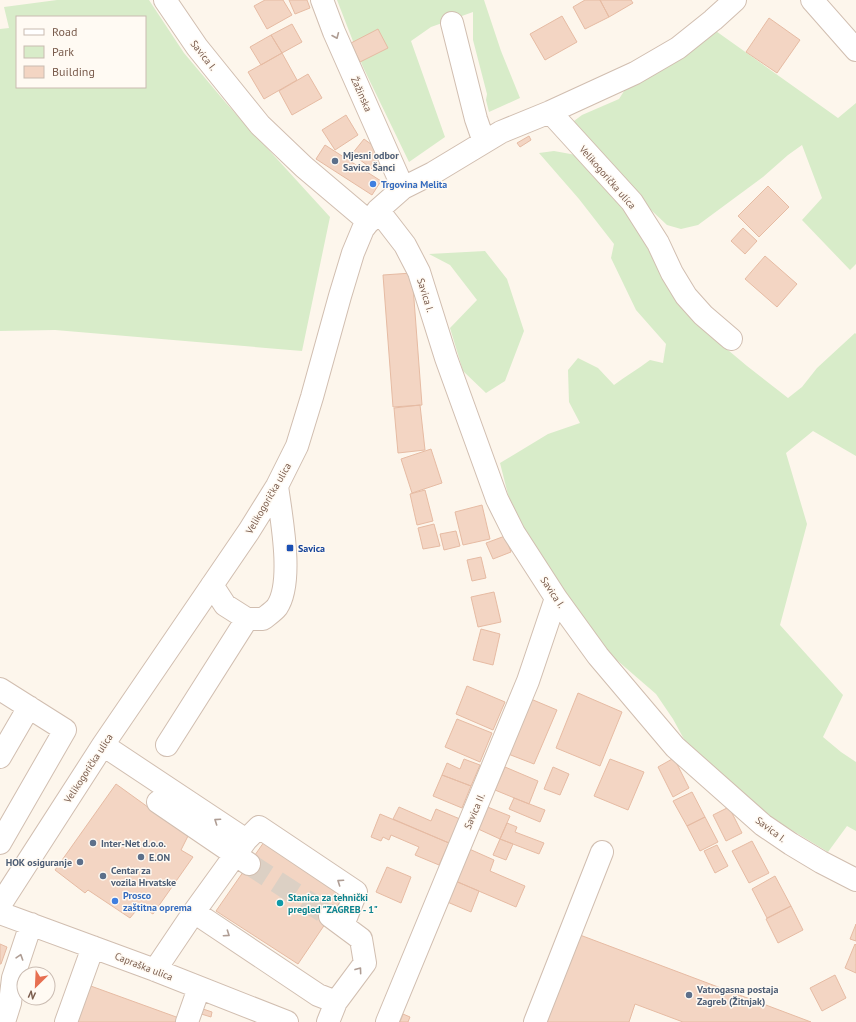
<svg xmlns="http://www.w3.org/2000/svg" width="856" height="1022" font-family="'PT Sans',sans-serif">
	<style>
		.green { fill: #d8ecc9; fill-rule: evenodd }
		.building { fill: #f3d5c3; stroke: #e6bba3 }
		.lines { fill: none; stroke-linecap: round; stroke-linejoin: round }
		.minor-tunnel { stroke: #dcd0c4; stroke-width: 22; stroke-dasharray: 22 11; stroke-linecap: butt }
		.minor-casing { stroke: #d1beb0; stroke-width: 24 }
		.minor { stroke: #fff; stroke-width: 22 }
		.oneway { stroke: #af9d94 }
		.service-dot { fill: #5c6f8a; stroke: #fffaf3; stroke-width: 1.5 }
		.shop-dot { fill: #3f7fe0; stroke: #fffaf3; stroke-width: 1.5 }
		.transit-dot { fill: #1a4fb4; stroke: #fffaf3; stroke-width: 1.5 }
		.culture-dot { fill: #0f9aa8; stroke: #fffaf3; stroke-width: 1.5 }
		.labels { text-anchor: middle; stroke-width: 3; stroke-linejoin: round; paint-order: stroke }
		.street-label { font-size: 10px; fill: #7a5c4d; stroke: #fffaf3 }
		.service-label { font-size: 10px; font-weight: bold; fill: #4e5e75; stroke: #fffaf3; text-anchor: start }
		.shop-label { font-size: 10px; font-weight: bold; fill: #366cbe; stroke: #fffaf3; text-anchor: start }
		.transit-label { font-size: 10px; font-weight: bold; fill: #164399; stroke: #fffaf3; text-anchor: start }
		.culture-label { font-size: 10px; font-weight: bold; fill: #0d838f; stroke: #fffaf3; text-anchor: start }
	</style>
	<rect width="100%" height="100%" fill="#fdf6ec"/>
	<!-- green -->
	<path class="green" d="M57,0H149L184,53L226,103L330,217L302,351L55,330L0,331V29L9,28L4,7ZM17,17H145V87H17Z
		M337,0H484L501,51L520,98L489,112L486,100L487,94L473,40V12L431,27L411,41L445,137L409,162L363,67Z
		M713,29L838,118L856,103V264L850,270L802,220L822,198L802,145L788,155L763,177L698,225L681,229L667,225L603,165L577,133L574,121L582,115L619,99L626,88Z
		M554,151L576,155L619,197L669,287L703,329L747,366L788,398L802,387L817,368L855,333L856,334V456L813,431L786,453L807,524L780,625L843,695L823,737L841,752L856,762V831L847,826L828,852L770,817L685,741L673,719L656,694L589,636L516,526L500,463L548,434L580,423L569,402L568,370L578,358L598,368L614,385C626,376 638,369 650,360L663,363L666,344L636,310L611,258L614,244L579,199L539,153Z
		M485,251L507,279L524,331L505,381L486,393L463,371L450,328L477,300L450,265L429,254Z"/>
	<!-- building -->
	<path class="building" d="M265,0H283L292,15L267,29L254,6Z
		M289,0H307L310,8L295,14Z
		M585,0H600L609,17L585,29L573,7Z
		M600,0H631L633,3L609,17Z
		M562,16L577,42L545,60L530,34Z
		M769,18L800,40L777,73L746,52Z
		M292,24L302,42L282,53L271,35Z
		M378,29L388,48L360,62L351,43Z
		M271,35L282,53L261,65L250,47Z
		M282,53L297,80L264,99L248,72Z
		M308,74L322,98L292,115L279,91Z
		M346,115L358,135L335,150L322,130Z
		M529,136L531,140L520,147L517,143Z
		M364,139L386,155L375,171L352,154Z
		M325,145L381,181L372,195L316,159Z
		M768,186L789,207L759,237L738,216Z
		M743,228L757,241L745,254L731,241Z
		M765,256L797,284L777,307L745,279Z
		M412,273L422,405L393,407L383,275Z
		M420,405L425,450L398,453L394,408Z
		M431,449L442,483L412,493L401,459Z
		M425,490L433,521L417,525L410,494Z
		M482,505L490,539L463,545L455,512Z
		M434,524L440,546L423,549L418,528Z
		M456,531L460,546L444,550L440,534Z
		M505,536L511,552L493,559L486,543Z
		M481,557L486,578L472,581L467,560Z
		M494,592L501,622L478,627L471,597Z
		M481,629L500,634L493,665L473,660Z
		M467,686L505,702L493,730L456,714Z
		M578,693L622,712L600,766L556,748Z
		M526,697L557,710L534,764L503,752Z
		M457,719L492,733L480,762L445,747Z
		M674,758L689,788L673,797L658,767Z
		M464,759L480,765L471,786L442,775L447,763L460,769Z
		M610,759L644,772L628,810L594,796Z
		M505,767L538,781L529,804L495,790Z
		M553,767L569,774L560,795L544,789Z
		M442,775L471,786L462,808L433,796Z
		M116,784L188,836L181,850L193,857L153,914L140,906L130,918L88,890L85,893L55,870Z
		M692,792L705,817L687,826L673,801Z
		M514,798L545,810L540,822L509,809Z
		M485,806L510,816L500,839L476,828Z
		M399,807L431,821L436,809L460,819L449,843L393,819Z
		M729,807L742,833L726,841L713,815Z
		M380,814L449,843L439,865L415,855L419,847L391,835L389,840L383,837L381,841L371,837Z
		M705,817L718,842L700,851L687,826Z
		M507,823L517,827L515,832L544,843L539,854L500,839Z
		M500,839L513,844L506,860L493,855Z
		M752,841L769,873L749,883L732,851Z
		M264,842L344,896L298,964L216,911Z
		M717,845L728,866L715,873L704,851Z
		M467,848L494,860L490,871L525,886L516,907L453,880Z
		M387,867L411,877L401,903L376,892Z
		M775,876L791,906L767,918L752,889Z
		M453,880L479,891L471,912L445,901Z
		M791,906L803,930L778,943L766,919Z
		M856,924V941L850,939Z
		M580,935L811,1022H683L635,1004L629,1022H547Z
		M0,944L7,947L1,964H0Z
		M855,944L856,945V973L845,968Z
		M835,975L846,998L822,1011L810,988Z
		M88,985L179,1018L177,1022H75Z
		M200,1008L212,1012L211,1017L198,1013Z
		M403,1014L410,1017L408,1022H400Z"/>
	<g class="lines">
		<!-- minor-tunnel -->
		<path class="minor-tunnel" d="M249,864L330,916"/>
		<defs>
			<path id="minor" d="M165,0L197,47L260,125L304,167L369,222
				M322,0L334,32L403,188
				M812,0L856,50
				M452,23L476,119L484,142
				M550,112L632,202L658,243L672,273L686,296L703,315L731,339
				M378,210L405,245L419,272L446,358L497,499L514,533L556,598L598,656L675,747L763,825L791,844L821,862L856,880
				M212,585L225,605L247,619H263C268,615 274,611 277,607C294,582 281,516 277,486
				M0,689L65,730L0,843
				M103,745L246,840L194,912L155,970
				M167,745L247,619
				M0,757L29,707
				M158,802L249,864
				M246,840L259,827L356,892L343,925
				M0,905L103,745L249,531L277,486L297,446L312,397L340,296L353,253L363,229L378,210L403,188L433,173L501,132L550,112L635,73L678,48L713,20L735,0
				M194,912L318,995L336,1002
				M0,913L155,970L287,1022
				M4,1022L10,1003L13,978L31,924
				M66,1022L93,947
				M187,1022L199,988
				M328,1022L336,1002L365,963L361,939L330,916
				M387,1022L528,681L556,598
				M535,1022L602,852"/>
		</defs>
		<!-- minor casing -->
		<use href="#minor" class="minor-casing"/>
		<!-- minor -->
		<use href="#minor" class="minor"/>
	</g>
	<!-- one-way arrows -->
	<defs><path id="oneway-chevron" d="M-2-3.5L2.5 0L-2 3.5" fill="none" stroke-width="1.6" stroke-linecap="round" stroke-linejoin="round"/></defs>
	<g class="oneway">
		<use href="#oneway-chevron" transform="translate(336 36) rotate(67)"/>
		<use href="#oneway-chevron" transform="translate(217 821) rotate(-146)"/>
		<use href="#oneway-chevron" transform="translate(340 882) rotate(-146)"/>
		<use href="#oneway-chevron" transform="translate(227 934) rotate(34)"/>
		<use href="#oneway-chevron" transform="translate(20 957) rotate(-72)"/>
		<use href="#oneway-chevron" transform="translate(359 970) rotate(-54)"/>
	</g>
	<!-- markers -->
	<g class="service-dot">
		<circle cx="335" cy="161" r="4"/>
		<circle cx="93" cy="843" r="4"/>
		<circle cx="141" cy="857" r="4"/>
		<circle cx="80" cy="862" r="4"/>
		<circle cx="103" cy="876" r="4"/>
		<circle cx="689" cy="995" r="4"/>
	</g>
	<g class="shop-dot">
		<circle cx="373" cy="184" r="4"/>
		<circle cx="115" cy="901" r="4"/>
	</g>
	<rect class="transit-dot" x="286" y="544" width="8" height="8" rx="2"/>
	<circle class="culture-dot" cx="280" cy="903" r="4"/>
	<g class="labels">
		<!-- street labels -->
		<g class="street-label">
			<text transform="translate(204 55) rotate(52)" y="4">Savica I.</text>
			<text transform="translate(362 94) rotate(66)" y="4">Žažinska</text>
			<text transform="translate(608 177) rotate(49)" y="4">Velikogorička ulica</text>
			<text transform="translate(426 295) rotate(73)" y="4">Savica I.</text>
			<text transform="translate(268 498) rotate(-60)" y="4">Velikogorička ulica</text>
			<text transform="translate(553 592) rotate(56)" y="4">Savica I.</text>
			<text transform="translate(88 768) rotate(-57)" y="4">Velikogorička ulica</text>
			<text transform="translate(474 811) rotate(-67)" y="4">Savica II.</text>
			<text transform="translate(771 829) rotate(37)" y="4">Savica I.</text>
			<text transform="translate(144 966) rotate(21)" y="4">Capraška ulica</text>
		</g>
		<!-- service labels -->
		<g class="service-label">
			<text x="343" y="159">Mjesni odbor<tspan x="343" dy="12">Savica Šanci</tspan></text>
			<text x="101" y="847">Inter-Net d.o.o.</text>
			<text x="149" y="861">E.ON</text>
			<text x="72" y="866" text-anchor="end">HOK osiguranje</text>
			<text x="111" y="874">Centar za<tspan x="111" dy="12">vozila Hrvatske</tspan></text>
			<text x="697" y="993">Vatrogasna postaja<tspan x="697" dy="12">Zagreb (Žitnjak)</tspan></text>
		</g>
		<!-- shop labels -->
		<g class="shop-label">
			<text x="381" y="188">Trgovina Melita</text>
			<text x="123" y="899">Prosco<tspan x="123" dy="12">zaštitna oprema</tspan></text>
		</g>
		<!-- transit labels -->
		<g class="transit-label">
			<text x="298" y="552">Savica</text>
		</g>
		<!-- culture labels -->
		<g class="culture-label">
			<text x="288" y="901">Stanica za tehnički<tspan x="288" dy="12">pregled "ZAGREB - 1"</tspan></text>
		</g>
	</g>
	<!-- legend -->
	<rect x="16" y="16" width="130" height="72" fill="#fffaf3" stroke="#cabbb1"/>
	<rect x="24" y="29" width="20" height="6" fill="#ffffff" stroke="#cabbb1"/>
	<text x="52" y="36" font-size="12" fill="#7a5c4d">Road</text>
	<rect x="24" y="46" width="20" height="12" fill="#d8ecc9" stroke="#cabbb1"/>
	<text x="52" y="56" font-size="12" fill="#7a5c4d">Park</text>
	<rect x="24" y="66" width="20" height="12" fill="#f3d5c3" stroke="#cabbb1"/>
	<text x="52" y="76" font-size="12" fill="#7a5c4d">Building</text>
	<!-- north arrow -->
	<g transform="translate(36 986) rotate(204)"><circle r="19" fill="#fffaf3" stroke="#cabbb1"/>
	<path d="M0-3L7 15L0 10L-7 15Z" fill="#e76f51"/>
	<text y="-6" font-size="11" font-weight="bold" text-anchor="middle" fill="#7a5c4d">N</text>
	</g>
</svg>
